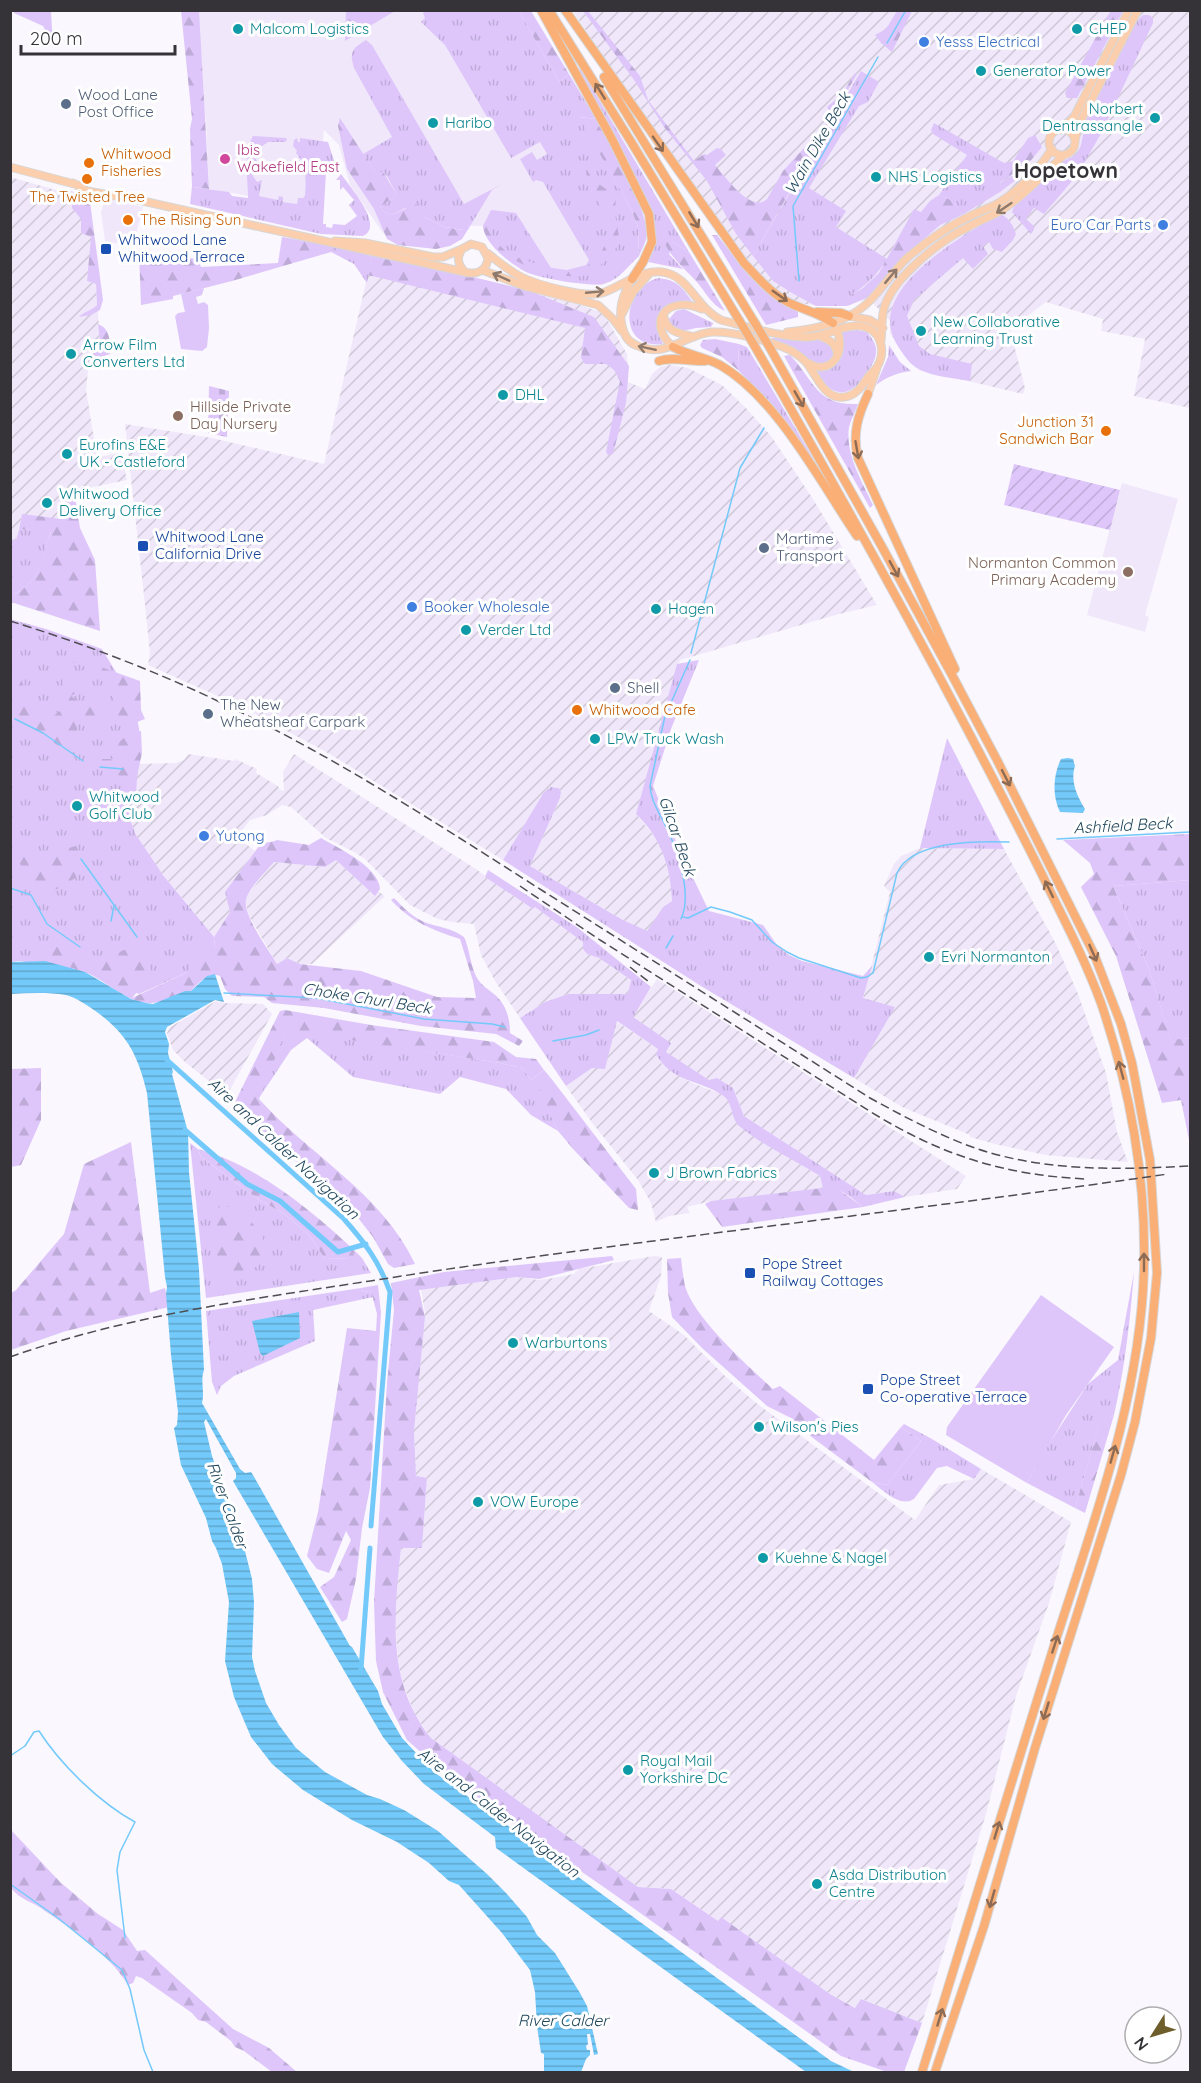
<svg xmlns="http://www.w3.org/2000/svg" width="1201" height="2083" font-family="Quicksand,sans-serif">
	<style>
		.built { fill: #f0e8fa }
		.industrial { fill: url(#industrial-furrows) }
		.grass { fill: url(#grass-tufts) }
		.forest { fill: url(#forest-firs) }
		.cemetery { fill: url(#cemetery-stones) }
		.park { fill: #dec6fb }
		.garden { fill: url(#garden-furrows) }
		.water { fill: url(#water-rules) }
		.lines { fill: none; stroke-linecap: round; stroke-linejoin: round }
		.stream { stroke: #73cafa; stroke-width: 1.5 }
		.canal { stroke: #73cafa; stroke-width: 5 }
		.primary-casing { stroke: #d7d6d7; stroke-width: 9 }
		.highway-casing { stroke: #d7d6d7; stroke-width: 10 }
		.primary { stroke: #fbcfad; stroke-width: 7 }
		.highway { stroke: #f9af76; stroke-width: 8 }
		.rail { stroke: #4f4d52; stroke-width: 1.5; stroke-dasharray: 9 4.5; stroke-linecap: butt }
		.highway-bridge-casing { stroke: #d7d6d7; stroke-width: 10; stroke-linecap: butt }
		.highway-bridge { stroke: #f9af76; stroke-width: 8 }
		.oneway { stroke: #8d6b54 }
		.oneway2 { stroke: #8e796d }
		.culture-dot { fill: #0f9aa8; stroke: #fff; stroke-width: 2 }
		.shop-dot { fill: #3f7fe0; stroke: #fff; stroke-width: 2 }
		.service-dot { fill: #5c6f8a; stroke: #fff; stroke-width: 2 }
		.hotel-dot { fill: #d1479c; stroke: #fff; stroke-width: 2 }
		.food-dot { fill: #e8710a; stroke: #fff; stroke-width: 2 }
		.transit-dot { fill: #1a4fb4; stroke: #fff; stroke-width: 2 }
		.education-dot { fill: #8d6e63; stroke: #fff; stroke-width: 2 }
		.labels { text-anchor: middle; stroke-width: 6; stroke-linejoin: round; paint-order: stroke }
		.culture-label { font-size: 15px; fill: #0d838f; stroke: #fff; text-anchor: start }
		.shop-label { font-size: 15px; fill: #366cbe; stroke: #fff; text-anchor: start }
		.service-label { font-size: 15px; fill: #4e5e75; stroke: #fff; text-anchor: start }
		.hotel-label { font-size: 15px; fill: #b23c85; stroke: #fff; text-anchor: start }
		.food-label { font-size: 15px; fill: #c56008; stroke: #fff; text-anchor: start }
		.transit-label { font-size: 15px; fill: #164399; stroke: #fff; text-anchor: start }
		.education-label { font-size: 15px; fill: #785e54; stroke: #fff; text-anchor: start }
		.water-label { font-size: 16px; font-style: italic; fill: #22485d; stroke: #fff }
		.district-label { font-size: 21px; font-weight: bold; fill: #353338; stroke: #fff }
	</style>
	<defs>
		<pattern id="industrial-furrows" width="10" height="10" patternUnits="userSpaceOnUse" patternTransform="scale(1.5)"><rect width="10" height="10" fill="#f0e8fa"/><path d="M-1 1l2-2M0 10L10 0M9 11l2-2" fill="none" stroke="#cec7d7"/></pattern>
		<pattern id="grass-tufts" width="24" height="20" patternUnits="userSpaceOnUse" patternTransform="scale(1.5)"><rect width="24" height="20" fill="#dec6fb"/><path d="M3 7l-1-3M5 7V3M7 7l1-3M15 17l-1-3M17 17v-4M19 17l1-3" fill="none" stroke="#bfabd8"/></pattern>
		<pattern id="forest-firs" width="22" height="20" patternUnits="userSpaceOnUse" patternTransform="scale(1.5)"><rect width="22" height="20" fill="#dec6fb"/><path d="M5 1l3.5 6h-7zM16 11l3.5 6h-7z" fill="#bfabd8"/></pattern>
		<pattern id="cemetery-stones" width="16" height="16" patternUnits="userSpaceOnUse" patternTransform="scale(1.5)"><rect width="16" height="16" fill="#dec6fb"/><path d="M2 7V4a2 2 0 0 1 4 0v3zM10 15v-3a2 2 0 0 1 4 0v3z" fill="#bfabd8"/></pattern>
		<pattern id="garden-furrows" width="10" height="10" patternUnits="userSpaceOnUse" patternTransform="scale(1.5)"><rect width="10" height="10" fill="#dec6fb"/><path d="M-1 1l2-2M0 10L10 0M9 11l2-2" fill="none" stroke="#bfabd8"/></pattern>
		<pattern id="water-rules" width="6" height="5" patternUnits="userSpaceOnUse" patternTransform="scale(1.5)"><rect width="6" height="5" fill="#73cafa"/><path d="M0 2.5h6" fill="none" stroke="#5fa5cb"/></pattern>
	</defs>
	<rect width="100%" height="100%" fill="#faf7fe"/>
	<!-- built -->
	<path class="built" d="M181,11H519L559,82L639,256L617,278L602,285L566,282L527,272L489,241L483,226L441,225L431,217L383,233L350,185L339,145L324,130L316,208L209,189L206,120Z
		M108,199L143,207L133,246L105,241L101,212L104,203Z
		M1122,483L1178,499L1145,615L1149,617L1145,632L1087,615Z"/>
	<!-- industrial -->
	<path class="industrial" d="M573,11H1190V408L1134,396L1145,339L1101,331L1103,319L1046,302L1014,326L1009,325L1025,388L1023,394L921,370L910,363L890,333V321L868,298L847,306H816L796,302L781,293L756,270L737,247L657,138Z
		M10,177L56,190L84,195L92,242L87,281L96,284L100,342L89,361L86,390L97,457L121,453L127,480L74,491L62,519L22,515L16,540L10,539Z
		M372,256L473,277L580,305L600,312L608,321L627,354L628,382L645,389L652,374L660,367L670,365L688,368L722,385L746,408L771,436L813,499L877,605L839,614L680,660L636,814L655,837L665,855L671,887L672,901L663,907L647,932L623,920L530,866L560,798L561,792L559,788L556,787L547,789L544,792L503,860L328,753L240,706L148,665L150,654L146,614L125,424L212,438L324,464Z
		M188,754L234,761L235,759L257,769L256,773L278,786L280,790L284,791L283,772L294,754L476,869L494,883L533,909L535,906L584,942L585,952L587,954L599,958L631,980L629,994H568L545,1002L520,1018L495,981L481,955L474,924L452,922L438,919L410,905L365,859L354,852L326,838L291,807L282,805L267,815L250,820L237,837L255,851L226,892L230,912L214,937L148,856L136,835L131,822L132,805L136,795L137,764L175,763L184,760Z
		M920,848L1004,849L1056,944L1078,994L1106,1073L1117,1132L1128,1162L1045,1155L995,1144L970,1137V1135L902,1107L854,1078L894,1007L863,999L890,892L884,886L894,864L901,856Z
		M336,860L374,895L378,891L385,896L312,964H300L287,958L277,964L249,916L245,901L248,894L274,862L325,867Z
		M657,979L966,1176L957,1189L905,1197L894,1191L866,1195L744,1116L733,1088L709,1080L665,1052L671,1043L632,1017Z
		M216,1001L224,1003L263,1004L272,1014L227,1095L186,1063L173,1050L167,1033L170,1027Z
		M616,1021L658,1049L661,1063L666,1067L688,1081L723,1095L729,1101L739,1127L820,1176L823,1189L711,1201L687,1207L690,1213L669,1216L656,1222L651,1203L638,1180L593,1124L566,1086L592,1068H605Z
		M654,1256L662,1257L661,1276L649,1311L684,1335L726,1377L755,1402L915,1520L939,1485L974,1479L981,1469L1071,1522L1049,1603L1016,1696L986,1814L922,2023L861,1999L856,2008L830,1994L721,1917L718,1921L671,1889L638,1887L431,1738L415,1715L403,1684L398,1661L394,1610L401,1547L422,1548L427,1479L416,1477L414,1431L425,1313L421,1289L519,1277L538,1280L553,1278L574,1274L579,1269Z"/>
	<!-- grass -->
	<path class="grass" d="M346,11V10L395,11L345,41Z
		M426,11H519L559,82L569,74L596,119L580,117L631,209L638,227L639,256C628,266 618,281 603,284C591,287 538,278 526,272C510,263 485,245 483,226L491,210L516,213L551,268L567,270L586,265L589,260L543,182L536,180L533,182L520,159L532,152L537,160L547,154L540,142L511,158L445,45L421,22L425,18L423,13Z
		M1143,15H1149L1153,18V23L1103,130L1078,174L1044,214L1034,208L1026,219L1035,227L1031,234L1012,212L1015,203L1060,163L1077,154L1081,145L1086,120L1137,20Z
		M366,40L372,45L464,204L504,183L492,190L469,228L468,223L463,230L445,227L405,208L392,215L384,212L380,207L397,195L388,178L383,172H375L363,154L392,137L354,68C349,51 352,49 366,40Z
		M579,66L689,252L673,242L669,254L683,269L648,262C656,239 657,230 649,207L581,76Z
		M861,71L879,82L868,102L859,106L809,188L846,211L836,227L887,259C876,277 863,288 845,299L847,306H816L792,293L773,281L753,256Z
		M934,123L1004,163L1014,161L1000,183L1018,172L1021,176L1000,192L962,215L953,201L939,195L967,155L933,134L931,130Z
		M253,136L286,138L287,140L285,142H268L258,149L252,147L249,149L258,163L249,170L257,182L262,180L259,196L278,200L279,196L283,197V202L297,204L298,198H303L305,196C306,179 307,166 296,153L297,151L293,146L294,140L297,138L298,142H300V138L328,142L337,170L326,172L323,224H326V227L332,228L333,224L345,225L357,216L349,205L354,200L343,187L340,190V180H336L341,174C350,187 385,226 363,236L321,234L190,204L192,187L229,192L232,196L248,198C248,180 243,153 253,136Z
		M999,214C1008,216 1013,225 1016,234L1013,240L1002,252L993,249L989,242L983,246L988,254L973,269L963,258L914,300L907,316L919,346L930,354L972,364L970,381C954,378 935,377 920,370C909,364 902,353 896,343C865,289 963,236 999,214Z
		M332,246L372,256L367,283L354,264L331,252Z
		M658,278C677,280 681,286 692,301C664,298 648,317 663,344C616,350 622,288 658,278Z
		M684,309L713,323L711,327L696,328L679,332L669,323V319L676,311Z
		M857,330L867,332C871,337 875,342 876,348C877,357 873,364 868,371C851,399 833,400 815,371C840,367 847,357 842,332Z
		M772,338L823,340L830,343L836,353C831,363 824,363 813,364L793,348L773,340Z
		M739,344L747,347L813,458V464L769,402L738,370Z
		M889,345L900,362L911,371C897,373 888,376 876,385L888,357Z
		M19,529L51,531C43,556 40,583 14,594V603H11L10,539L16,540Z
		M10,619L46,629L102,649L134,702L140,734L136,795L132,805L131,822L136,835L163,875L214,937L215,948L188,972L139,994L85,972L20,961L11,962Z
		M699,660L671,729L653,786L680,851L709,911L763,925L777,945L789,955L802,961L863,976L872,966L863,998L895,1007L854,1078L701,986L503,860L544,792L551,787L559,788L561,792L560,798L530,866L623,920L647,931L663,907L672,901C670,866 662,839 636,814L677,664Z
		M947,738L1004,849L920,848Z
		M488,870L578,928L651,987L633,1017L671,1043L666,1052L709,1080L717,1078L733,1088L744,1116L866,1195L894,1191L905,1197L863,1207C851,1198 839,1185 823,1189L820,1176C794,1160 764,1146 740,1127C730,1119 734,1102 722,1095C700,1080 671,1082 656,1054L658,1049L617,1021L605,1069L592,1068L566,1086L520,1018L545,1002L568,994H628L631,980L599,958L587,954L583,949V942L535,907L533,909L485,877Z
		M1190,880V1038L1171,1041L1149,969L1113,886Z
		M286,1029L500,1063L522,1068L531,1080L544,1070L550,1077L540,1091L558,1131L531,1115L506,1089L460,1077L440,1094L353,1077L307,1038L291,1050L259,1098Z
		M190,1143L198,1149L201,1157L258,1199L286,1215L310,1236L325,1259L350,1258L354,1250L362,1258L371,1273L206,1298Z
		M1134,1272C1130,1322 1125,1367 1114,1415L1100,1422L1075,1508L1027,1483L1047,1447L1088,1384L1118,1360Z
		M361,1288L363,1292L371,1291L373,1297L313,1310L315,1341L234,1376L221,1386L217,1395L212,1382L206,1311Z
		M904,1424L932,1439L981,1469L974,1479L947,1466L937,1468L914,1499C900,1508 883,1490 872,1482L887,1485L921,1441L901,1427Z"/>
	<!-- forest -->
	<path class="forest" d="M1111,10L1123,11L1077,98H1067L1065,93Z
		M181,11H199L209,189L192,187L190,129L192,119Z
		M519,11H531L569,74L559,82Z
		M583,11H588L640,76L648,100L694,161L704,154L707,155L717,148L721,149L726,155L715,165C725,176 751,214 767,199L783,171L826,124L824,119L831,113L827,107L842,94L855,73L857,74L753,256L736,234L707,181L664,127L634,80Z
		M897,11H912L892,52L881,43L875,35L886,29Z
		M579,117L596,119C610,147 651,209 646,239C645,244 641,251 639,256L638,227L631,209Z
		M340,118L375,172H383L397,195L380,207L384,212L392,215L416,204L424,217L445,227L462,230L465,222H468L469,228L462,239L450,246L436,249L398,245L387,239L374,209L347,169L338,126Z
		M1035,135L1042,147L1028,164L999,183L1028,138Z
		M591,165L596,182L616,196L615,213L620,243C613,252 598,271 586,275C559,283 486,258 483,226L492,214L489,229C494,237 498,245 506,251C520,262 557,269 575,273L598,259L609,236L610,216L589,191L586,171Z
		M71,191L88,198L90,202L103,300L100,310L91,315L79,317C84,311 92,311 97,305L96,284L87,281L91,237L81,233V219L72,208Z
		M939,195L953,201L962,215L940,225L923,240L867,298L847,306L844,299L863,288L879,273L914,209L921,212L930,201Z
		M712,235H717C743,268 760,292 798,312V317L766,325Z
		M282,237L332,246L331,252L232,281L173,296V299L141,305L139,252L198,259L201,267L278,263Z
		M663,240L673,242L689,252L725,311C710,304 706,292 696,281C683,267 671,258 663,240Z
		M372,256L473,277L530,291L594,317L629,366L626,403L613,454L608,455L606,452L620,381L614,370L606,364H585L581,358L585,328L368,275Z
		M98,324C111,329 110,342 110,354L89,361L100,342Z
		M715,339L739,344L738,370L722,357L702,348L700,345L703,340Z
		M790,355C814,380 816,406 858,404C855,412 851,420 849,427C845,454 862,481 873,505L870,508L784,356Z
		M74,491L80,528L95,560L100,631L14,603V594C40,583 42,556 51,532L19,529L22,514L62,519Z
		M11,641L18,644L17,668L29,703L43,725L62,709L64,679L83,675L84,687L71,696C82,705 100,706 114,702L106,674L69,661L73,657L140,681L141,710L145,719L129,725L116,720L97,721L76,718L79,758L11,717Z
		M141,731L142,753L136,781L99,769L102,759H114V747L127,735Z
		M1190,834V880L1113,886L1149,969L1171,1040L1190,1038V1145L1181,1100L1162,1103L1116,956L1081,887L1094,874L1090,863L1063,840Z
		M321,838C338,848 379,867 380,889L375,896L336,860L325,867L274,862C267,871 248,889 246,900C243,916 269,950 277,964L287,958L300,964L361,971L437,997L476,998L473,981L460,939C433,930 411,922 391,900L394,898C403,907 411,916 424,922C437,927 452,928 464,937C470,950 470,965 477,978C482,986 488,989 494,994C506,1004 510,1018 510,1033L523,1041L519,1046L496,1034L421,1026L324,1008L272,1003L264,997L232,996L225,989L220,976C208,971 199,983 191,991C177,992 165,1003 151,1003C130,1005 105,980 85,972C73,967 58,965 45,961V955L56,937L95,964L128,948L138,947L146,953L152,974L132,998L188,972L197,950L215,948L214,937L230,912L225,892L259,846C265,841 271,843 277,840L309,845Z
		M77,846L83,872L63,887L37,895L29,889L18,858Z
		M285,1010L371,1025L494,1042L516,1057L536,1059L544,1070L531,1080L522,1068L500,1063L286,1030L259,1099C309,1155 382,1193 415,1264L394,1268L388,1264L373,1237L355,1214L237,1109L234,1104L280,1011Z
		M41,1068V1120L21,1165L11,1167V1069Z
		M550,1077L636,1189L638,1210L629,1208L574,1150L558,1131L539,1091Z
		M131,1142L150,1293L165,1288L169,1307L66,1331L11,1350V1293L16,1290L64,1234L84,1164Z
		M198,1149C257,1165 311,1210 354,1250L351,1258L325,1259L310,1236L286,1215L258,1199L201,1157Z
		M831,1187L838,1189L863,1207L722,1227L705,1204L711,1201Z
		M221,1202L252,1223L262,1234L266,1261L245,1273L215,1276L212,1234Z
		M612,1256L614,1260L539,1279L517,1277L419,1290L425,1317L414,1431L416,1476L427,1478L422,1548H401C394,1614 386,1682 431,1738L638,1887L671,1889L718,1921L721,1917L830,1994L855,2008L861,1999L922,2023L904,2072H887L841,2056L608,1890L478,1800L477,1794L467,1793L407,1740L383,1692L376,1661L374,1602L387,1383L394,1310L391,1283L444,1272Z
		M681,1258C682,1267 683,1277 685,1286C694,1318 749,1367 773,1389L780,1386L874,1460L901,1427L921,1441L887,1485L872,1482L813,1438L791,1418L767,1406L702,1348L672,1317L668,1293L667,1259Z
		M378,1285L381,1313L370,1488L362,1528L356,1579L347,1619L342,1622L320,1587L334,1577L351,1540L346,1531L329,1573L317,1569L307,1556L318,1512L347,1328L376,1331L377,1314L371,1291L363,1292L361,1288Z
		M1114,1415L1085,1513L1075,1508L1100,1421Z
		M11,1830L60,1882L98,1914L123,1930L137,1951L145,1950L233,2029L269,2048L297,2072H272L244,2051L235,2047L231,2041L206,2022L198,2020L192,2013L142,1978L136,1976L133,1983L128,1985C109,1954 75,1931 45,1911C34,1902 20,1900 11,1888Z"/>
	<!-- cemetery -->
	<path class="cemetery" d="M209,386L229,391L227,437L208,433Z"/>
	<!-- park -->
	<path class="park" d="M13,11H51L53,45L43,26L14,13Z
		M204,288L202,295L196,297L198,304L204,302L208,305L209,328L207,347L202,351L181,349L175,316L178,313L185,312L181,294Z
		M1041,1295L1114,1347L1066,1415L1027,1483L946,1435L947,1427Z"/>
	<!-- garden -->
	<path class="garden" d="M1014,464L1120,490L1110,530L1004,505Z"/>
	<!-- water -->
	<path class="water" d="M1068,758L1073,759L1075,766C1070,781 1077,796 1085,809L1083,813L1060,812C1052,796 1053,775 1061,759Z
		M45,961L85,972L131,999L146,1003L153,1004L185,991H191L207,976L215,974L224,1002L215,1000L167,1027L165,1032L169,1044L168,1053L173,1072L172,1074L188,1132L189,1172L199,1269L204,1370C200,1380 205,1392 202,1403L240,1469L245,1473L251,1472L253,1475L350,1646L352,1647L378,1691L382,1704L402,1738L434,1772L831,2061L854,2072H806L496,1848L495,1837L424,1784L402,1761L383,1737L233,1481L236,1478V1473L206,1419L204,1422L212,1456L244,1547L252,1579L254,1602L252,1657L255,1671L266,1703L279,1725L296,1748L325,1772L367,1795L380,1799L404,1810L438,1831L487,1874L506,1893L527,1917L537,1935L555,1953L580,1993L587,2006L598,2054L594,2055L590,2034H587L588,2044L586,2046L587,2050H590V2055L586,2059L581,2072H544V2054L541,2053L537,2026L535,1992L530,1970L502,1933L459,1885L449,1881L429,1863L397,1842L352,1820L303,1790L272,1764L251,1737L234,1697L225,1661L229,1602L222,1564L216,1548L212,1541L206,1518L181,1465L174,1428L177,1425L178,1412L171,1355L166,1294L167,1287L165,1277L147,1093C138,1055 127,1033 94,1010C85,1004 77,998 66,995C48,992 29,993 11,994V962Z
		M299,1312L300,1338L263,1356L260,1353L252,1321Z"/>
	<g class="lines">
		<!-- stream -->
		<path class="stream" d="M887,43L906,10
			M799,281L793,206L878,57
			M691,653L740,468L764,428
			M15,719L43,733L83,761
			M100,767L123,769
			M1057,839L1190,832
			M81,859L137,937
			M10,888L31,895L47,924L80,947
			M683,917L688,918L711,907L730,912L752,920L772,942L787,952L799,958L861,978L867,977L873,973L897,873C912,840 978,841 1009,842
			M681,919C693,894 677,848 665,825C659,812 651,801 650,786L665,716L690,660
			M111,921L114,906
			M666,948L673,936
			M224,993L316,998L424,1019L492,1024L505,1027
			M553,1041L586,1035L599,1030
			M10,1756L25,1746L34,1732L39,1731C61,1765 100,1803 135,1822L120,1852L117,1870L125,1938
			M10,1884L58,1918L122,1970L130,1989L144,2050L153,2072"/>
		<!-- canal -->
		<path class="canal" d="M167,1060L344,1219C365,1243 379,1261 390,1292L371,1526
			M185,1130L247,1184L280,1201L338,1252L366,1244
			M361,1669L370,1548"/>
		<defs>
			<path id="primary" d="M1049 142a13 13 0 1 1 26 0a13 13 0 1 1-26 0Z
				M1061,130L1074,117L1081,103L1129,10
				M1075,141L1078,126L1138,10
				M10,167L78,185
				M73,183L87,191L138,200L469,273C480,274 487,268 488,258L482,247L471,244L462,249C456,258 458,265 465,272
				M335,241L365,243L433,257H443L462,249
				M487,253C498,261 509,271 521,277C537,285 585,298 602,293C623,286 643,267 667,273C690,279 697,308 721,320C745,326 787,339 810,337C828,336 851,320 868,328C883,335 885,354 877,367C874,371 870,374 868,377C862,386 856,396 844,397C824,400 816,374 806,362C800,356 791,350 783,347C764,340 732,331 712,332C685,334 666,359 638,346C629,343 624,336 622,326C618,308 623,294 632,279
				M482,270L524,286L598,305L613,319L622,331
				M622,314L633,292L649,274
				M849,316L870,320L883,328
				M664,317C667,333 681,333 694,337
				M787,332C808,330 830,326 849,316C875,303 887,277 907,258C927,241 948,226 972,215C978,212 986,209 993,206C1017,193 1037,172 1052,149
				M820,336C829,340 836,343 837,354
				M881,341C882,330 881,316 885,305C896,275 940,241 968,227C980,220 993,216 1005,208C1027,193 1044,173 1064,155
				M673,347C645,322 667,294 702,309
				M808,363C830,377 848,352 836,329
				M868,394L877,368"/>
			<path id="highway" d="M541,10L613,141L649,214L652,242L643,262L632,279
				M549,10L630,140L739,320
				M565,10L744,263C759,279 774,297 794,305C808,311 820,314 833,323
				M604,77L755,323
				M817,312L841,313L849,316
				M754,345C827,471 898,598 966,727C995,782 1024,837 1051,893C1069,929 1087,965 1101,1003C1130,1088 1146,1177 1144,1267C1141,1397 1093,1523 1054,1646C1009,1788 966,1930 922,2072
				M673,347C688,355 705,357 720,365C777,398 821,483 857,536
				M770,348L881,545L952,675L997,760L1094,954L1121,1024L1132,1063L1150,1160L1157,1273L1151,1338L1135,1422L1121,1475L1035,1748L984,1926L935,2072
				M659,361C673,356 690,362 705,361
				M868,394C858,415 852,434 858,458L955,669"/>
		</defs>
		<!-- primary casing -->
		<use href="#primary" class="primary-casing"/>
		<!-- highway casing -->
		<use href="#highway" class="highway-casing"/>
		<!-- primary -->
		<use href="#primary" class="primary"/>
		<!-- highway -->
		<use href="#highway" class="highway"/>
		<!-- rail -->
		<path class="rail" d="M10,621C95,647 179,680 258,721C357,771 450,832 543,891C652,960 761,1029 870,1098C901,1115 931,1131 964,1144C1036,1172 1115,1170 1190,1166
			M520,886L600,940L871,1112C941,1155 1003,1175 1086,1179
			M630,967L649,982
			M10,1357C137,1312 270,1297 402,1276C657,1237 913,1211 1168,1174"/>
		<defs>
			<path id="highway-bridge" d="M739,320L754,345
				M755,323L770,348"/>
		</defs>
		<!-- highway-bridge casing -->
		<use href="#highway-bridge" class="highway-bridge-casing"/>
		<!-- highway-bridge -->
		<use href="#highway-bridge" class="highway-bridge"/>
	</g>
	<!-- one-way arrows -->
	<defs><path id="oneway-shaft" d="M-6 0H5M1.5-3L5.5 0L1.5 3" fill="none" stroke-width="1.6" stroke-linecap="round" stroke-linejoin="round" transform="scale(1.5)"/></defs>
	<g class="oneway">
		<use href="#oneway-shaft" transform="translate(600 91) rotate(-122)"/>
		<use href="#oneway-shaft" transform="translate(658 144) rotate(55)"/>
		<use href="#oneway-shaft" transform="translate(694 220) rotate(59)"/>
		<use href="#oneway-shaft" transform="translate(780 296) rotate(35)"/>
		<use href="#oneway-shaft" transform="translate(799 399) rotate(60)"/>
		<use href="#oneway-shaft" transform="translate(857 450) rotate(80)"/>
		<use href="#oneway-shaft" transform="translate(894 569) rotate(61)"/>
		<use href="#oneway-shaft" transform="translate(1006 778) rotate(63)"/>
		<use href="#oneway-shaft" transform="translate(1049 889) rotate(-116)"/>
		<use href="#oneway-shaft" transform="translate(1093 953) rotate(66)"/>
		<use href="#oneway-shaft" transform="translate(1121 1070) rotate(-105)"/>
		<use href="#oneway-shaft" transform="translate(1144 1262) rotate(-90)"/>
		<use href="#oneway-shaft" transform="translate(1113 1454) rotate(-74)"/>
		<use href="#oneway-shaft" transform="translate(1055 1644) rotate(-72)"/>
		<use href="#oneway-shaft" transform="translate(1046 1711) rotate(107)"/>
		<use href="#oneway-shaft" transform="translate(997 1830) rotate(-73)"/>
		<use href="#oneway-shaft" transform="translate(992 1899) rotate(106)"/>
		<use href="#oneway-shaft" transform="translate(940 2017) rotate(-73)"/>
	</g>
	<g class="oneway2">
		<use href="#oneway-shaft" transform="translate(1004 208) rotate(146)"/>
		<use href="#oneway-shaft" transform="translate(891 276) rotate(-50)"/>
		<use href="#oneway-shaft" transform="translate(501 277) rotate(-156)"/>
		<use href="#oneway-shaft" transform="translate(595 292) rotate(-5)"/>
		<use href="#oneway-shaft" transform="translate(647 348) rotate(-168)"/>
	</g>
	<!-- markers -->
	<g class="culture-dot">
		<circle cx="238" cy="29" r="6"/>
		<circle cx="1077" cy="29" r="6"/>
		<circle cx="981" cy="71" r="6"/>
		<circle cx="1155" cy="118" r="6"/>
		<circle cx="433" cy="123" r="6"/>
		<circle cx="876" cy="177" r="6"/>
		<circle cx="921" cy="331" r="6"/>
		<circle cx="71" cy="354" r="6"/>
		<circle cx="503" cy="395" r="6"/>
		<circle cx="67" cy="454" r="6"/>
		<circle cx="47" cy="503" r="6"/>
		<circle cx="656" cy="609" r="6"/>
		<circle cx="466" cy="630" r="6"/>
		<circle cx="595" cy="739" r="6"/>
		<circle cx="77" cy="806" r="6"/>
		<circle cx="929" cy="957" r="6"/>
		<circle cx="654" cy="1173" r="6"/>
		<circle cx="513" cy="1343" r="6"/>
		<circle cx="759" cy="1427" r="6"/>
		<circle cx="478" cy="1502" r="6"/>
		<circle cx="763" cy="1558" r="6"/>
		<circle cx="628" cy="1770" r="6"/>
		<circle cx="817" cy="1884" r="6"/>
	</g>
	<g class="shop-dot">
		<circle cx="924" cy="42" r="6"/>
		<circle cx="1163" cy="225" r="6"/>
		<circle cx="412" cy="607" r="6"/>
		<circle cx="204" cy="836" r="6"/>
	</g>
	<g class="service-dot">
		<circle cx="66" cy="104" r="6"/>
		<circle cx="764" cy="548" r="6"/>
		<circle cx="615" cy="688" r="6"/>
		<circle cx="208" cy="714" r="6"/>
	</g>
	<circle class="hotel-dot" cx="225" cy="159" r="6"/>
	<g class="food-dot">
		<circle cx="89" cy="163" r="6"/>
		<circle cx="87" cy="179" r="6"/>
		<circle cx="128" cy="220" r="6"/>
		<circle cx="1106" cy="431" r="6"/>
		<circle cx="577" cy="710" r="6"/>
	</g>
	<g class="transit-dot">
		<rect x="100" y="243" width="12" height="12" rx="3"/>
		<rect x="137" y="540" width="12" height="12" rx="3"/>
		<rect x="744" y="1267" width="12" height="12" rx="3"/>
		<rect x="862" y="1383" width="12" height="12" rx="3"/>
	</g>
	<g class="education-dot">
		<circle cx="178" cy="416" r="6"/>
		<circle cx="1128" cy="572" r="6"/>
	</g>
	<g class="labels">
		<!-- culture labels -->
		<g class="culture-label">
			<text x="250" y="34">Malcom Logistics</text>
			<text x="1089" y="34">CHEP</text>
			<text x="993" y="76">Generator Power</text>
			<text x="1143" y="114" text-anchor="end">Norbert<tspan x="1143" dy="17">Dentrassangle</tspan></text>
			<text x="445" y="128">Haribo</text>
			<text x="888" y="182">NHS Logistics</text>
			<text x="933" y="327">New Collaborative<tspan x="933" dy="17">Learning Trust</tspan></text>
			<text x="83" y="350">Arrow Film<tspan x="83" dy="17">Converters Ltd</tspan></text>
			<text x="515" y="400">DHL</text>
			<text x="79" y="450">Eurofins E&amp;E<tspan x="79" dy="17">UK - Castleford</tspan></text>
			<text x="59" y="499">Whitwood<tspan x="59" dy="17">Delivery Office</tspan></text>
			<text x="668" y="614">Hagen</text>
			<text x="478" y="635">Verder Ltd</text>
			<text x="607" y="744">LPW Truck Wash</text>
			<text x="89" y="802">Whitwood<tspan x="89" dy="17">Golf Club</tspan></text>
			<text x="941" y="962">Evri Normanton</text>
			<text x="666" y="1178">J Brown Fabrics</text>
			<text x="525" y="1348">Warburtons</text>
			<text x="771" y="1432">Wilson's Pies</text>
			<text x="490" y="1507">VOW Europe</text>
			<text x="775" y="1563">Kuehne &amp; Nagel</text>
			<text x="640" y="1766">Royal Mail<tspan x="640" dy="17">Yorkshire DC</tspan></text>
			<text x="829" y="1880">Asda Distribution<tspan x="829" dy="17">Centre</tspan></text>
		</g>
		<!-- shop labels -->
		<g class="shop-label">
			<text x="936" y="47">Yesss Electrical</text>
			<text x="1151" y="230" text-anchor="end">Euro Car Parts</text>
			<text x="424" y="612">Booker Wholesale</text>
			<text x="216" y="841">Yutong</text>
		</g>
		<!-- service labels -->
		<g class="service-label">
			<text x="78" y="100">Wood Lane<tspan x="78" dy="17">Post Office</tspan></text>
			<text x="776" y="544">Martime<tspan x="776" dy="17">Transport</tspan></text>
			<text x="627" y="693">Shell</text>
			<text x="220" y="710">The New<tspan x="220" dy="17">Wheatsheaf Carpark</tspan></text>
		</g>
		<!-- hotel labels -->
		<g class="hotel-label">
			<text x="237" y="155">Ibis<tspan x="237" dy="17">Wakefield East</tspan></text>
		</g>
		<!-- food labels -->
		<g class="food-label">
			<text x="101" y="159">Whitwood<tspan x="101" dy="17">Fisheries</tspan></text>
			<text x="87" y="202" text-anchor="middle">The Twisted Tree</text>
			<text x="140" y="225">The Rising Sun</text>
			<text x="1094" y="427" text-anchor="end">Junction 31<tspan x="1094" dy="17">Sandwich Bar</tspan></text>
			<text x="589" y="715">Whitwood Cafe</text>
		</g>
		<!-- transit labels -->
		<g class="transit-label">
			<text x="118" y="245">Whitwood Lane<tspan x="118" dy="17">Whitwood Terrace</tspan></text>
			<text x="155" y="542">Whitwood Lane<tspan x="155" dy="17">California Drive</tspan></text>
			<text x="762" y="1269">Pope Street<tspan x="762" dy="17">Railway Cottages</tspan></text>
			<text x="880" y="1385">Pope Street<tspan x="880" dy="17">Co-operative Terrace</tspan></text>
		</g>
		<!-- education labels -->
		<g class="education-label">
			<text x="190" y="412">Hillside Private<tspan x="190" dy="17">Day Nursery</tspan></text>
			<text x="1116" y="568" text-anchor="end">Normanton Common<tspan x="1116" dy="17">Primary Academy</tspan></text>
		</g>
		<!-- water labels -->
		<g class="water-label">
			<text transform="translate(817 143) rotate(-60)" y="6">Wain Dike Beck</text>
			<text transform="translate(1123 825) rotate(-3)" y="6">Ashfield Beck</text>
			<text transform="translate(678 836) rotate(71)" y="6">Gilcar Beck</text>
			<text transform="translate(367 998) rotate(9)" y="6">Choke Churl Beck</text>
			<text transform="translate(284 1148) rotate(43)" y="6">Aire and Calder Navigation</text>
			<text transform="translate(228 1505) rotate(70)" y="6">River Calder</text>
			<text transform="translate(499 1812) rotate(38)" y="6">Aire and Calder Navigation</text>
			<text x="563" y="2026">River Calder</text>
		</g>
		<!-- district labels -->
		<g class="district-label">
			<text x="1066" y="178">Hopetown</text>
		</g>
	</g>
	<!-- border -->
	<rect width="1201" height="2083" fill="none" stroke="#353338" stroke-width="24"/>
	<!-- north arrow -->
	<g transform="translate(1153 2035) rotate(233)"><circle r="28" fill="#ffffff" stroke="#aeadaf" stroke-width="1.5"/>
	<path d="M0-4.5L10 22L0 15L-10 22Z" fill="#6d5e2b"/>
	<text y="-9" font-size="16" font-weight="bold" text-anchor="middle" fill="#353338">N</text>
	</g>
	<!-- scale -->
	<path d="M21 45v9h154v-9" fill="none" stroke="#353338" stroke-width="3"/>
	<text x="30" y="45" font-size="18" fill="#353338" stroke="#ffffff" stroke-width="4.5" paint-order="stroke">200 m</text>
</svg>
